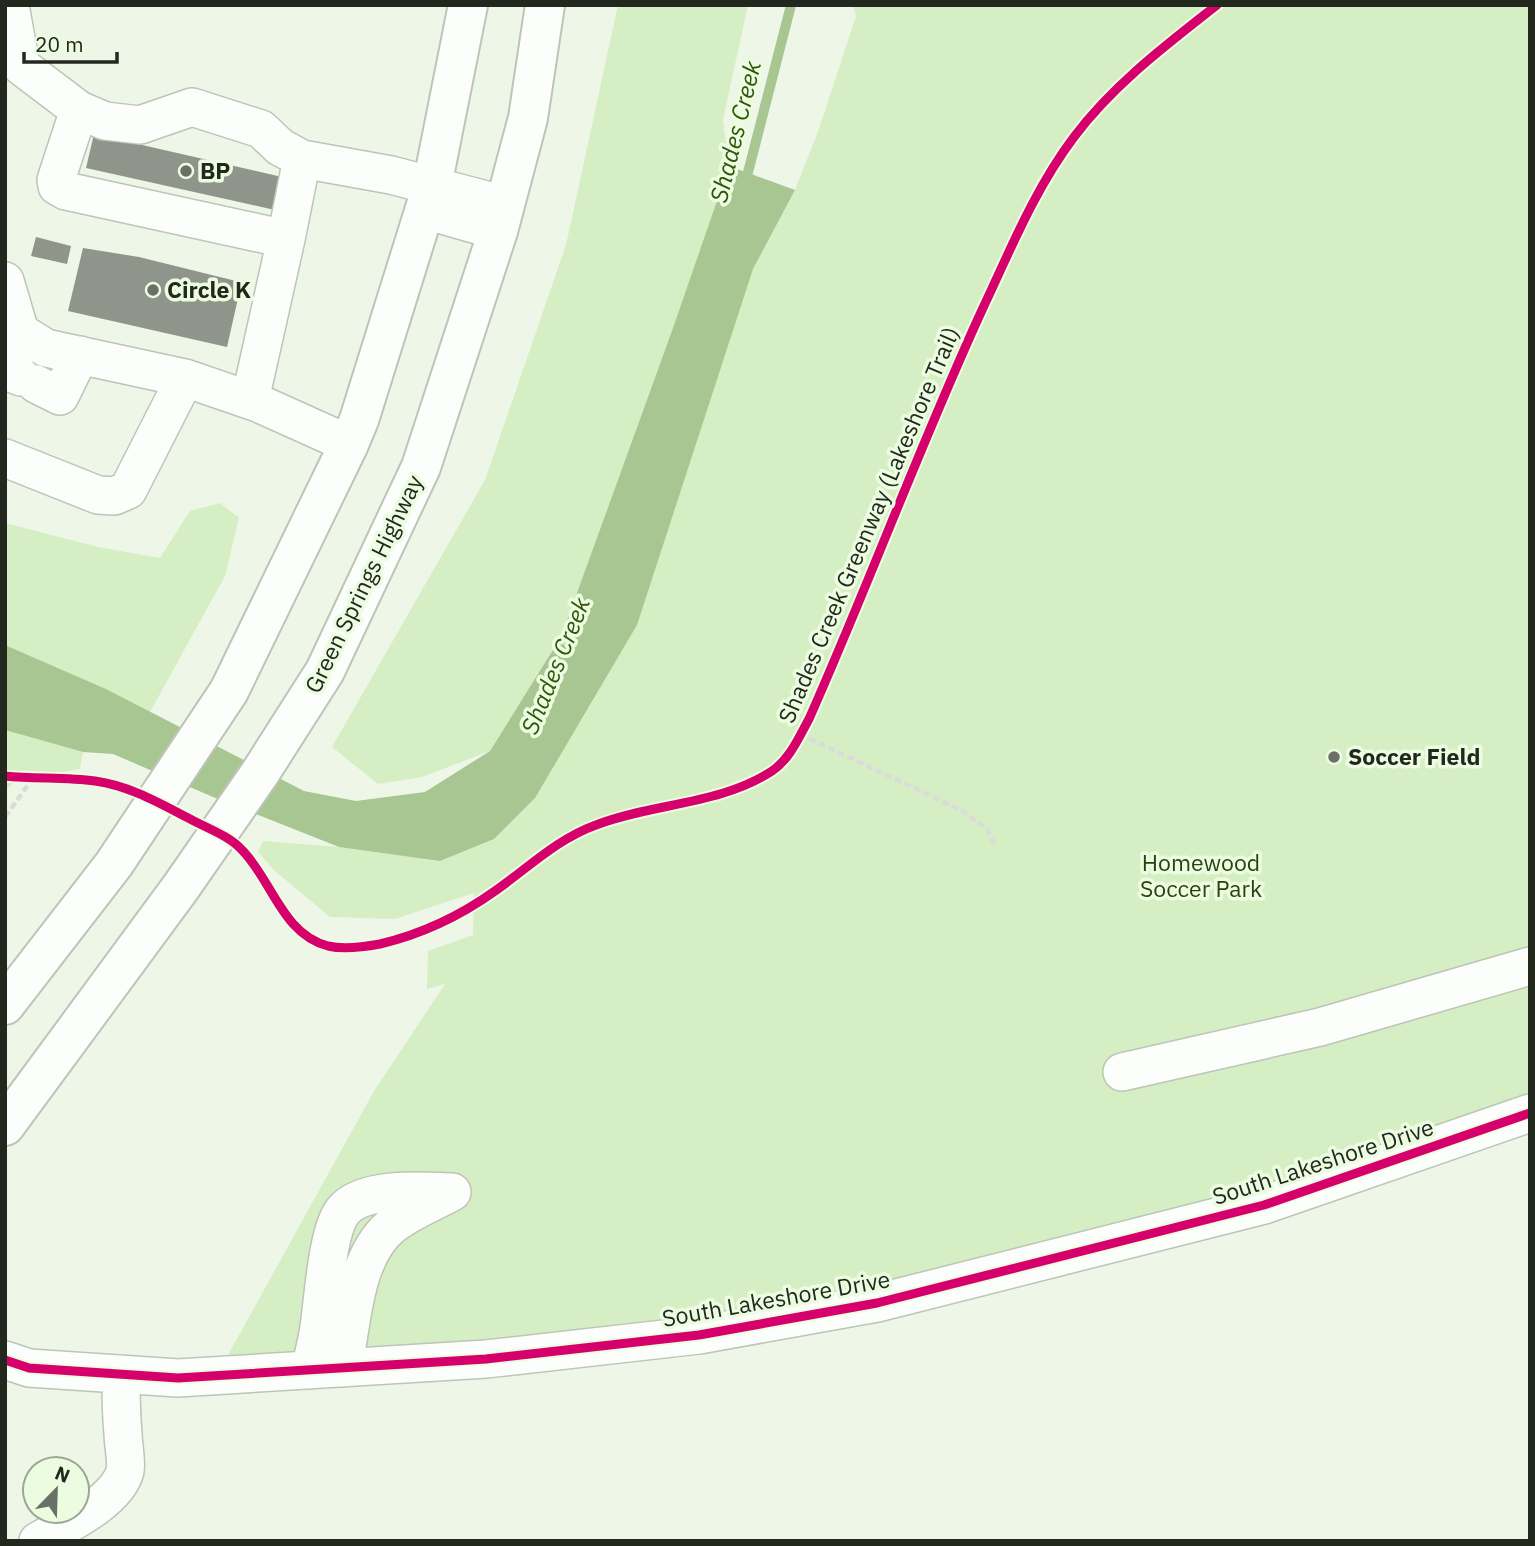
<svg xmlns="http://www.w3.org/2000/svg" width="1535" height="1546" font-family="'IBM Plex Sans',sans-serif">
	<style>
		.green { fill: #d6eec4 }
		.water { fill: #a8c691 }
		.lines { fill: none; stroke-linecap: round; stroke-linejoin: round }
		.stream { stroke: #a8c691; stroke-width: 10 }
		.building { fill: #8f958a }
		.minor-casing { stroke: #bdc4b8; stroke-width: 40 }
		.major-casing { stroke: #bdc4b8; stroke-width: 42 }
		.path { stroke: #dadcd9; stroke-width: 4.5; stroke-dasharray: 7 3.5; stroke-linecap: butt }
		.minor { stroke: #fcfefb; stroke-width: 37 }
		.major { stroke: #fcfefb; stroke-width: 38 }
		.cycleway-casing { stroke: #ecfce1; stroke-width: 13 }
		.cycleway { stroke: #d6006c; stroke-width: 9 }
		.poi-dot { fill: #6a7065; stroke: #ecfce1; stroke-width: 2.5 }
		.labels { text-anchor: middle; stroke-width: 7; stroke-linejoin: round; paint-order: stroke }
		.poi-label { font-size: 23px; font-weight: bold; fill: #23281f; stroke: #ecfce1; text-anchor: start }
		.street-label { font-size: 23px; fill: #23281f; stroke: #ecfce1 }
		.park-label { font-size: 23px; fill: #2a4211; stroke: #ecfce1 }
		.water-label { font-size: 24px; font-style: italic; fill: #335509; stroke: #ecfce1 }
	</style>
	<rect width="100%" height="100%" fill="#edf6e7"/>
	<!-- green -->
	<path class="green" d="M618,5H748L723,120L729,166L673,328L561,637L490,751L422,777L378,784L332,747L485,480L566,245Z
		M853,5H1530V1112L919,1293L217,1375L374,1091L445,984L427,989L428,951L473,935L474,893L395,919L330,917L275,871L258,852L263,841L339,847L440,861L494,839L753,269L795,190L819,129L856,16Z
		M220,503L239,518L225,576L150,712L106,689L5,645V523L98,547L160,558L190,511Z
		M5,730L83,752L80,769L16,780L5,792Z"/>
	<!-- water -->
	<path class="water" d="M729,166L795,190L753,269L637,625L535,798L494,839L440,861L339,847L213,797L113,754L83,752L5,730V645L106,689L304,791L356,801L425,792L490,751L561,637L673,328Z"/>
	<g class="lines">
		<!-- stream -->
		<path class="stream" d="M745,184L791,5"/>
	</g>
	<!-- building -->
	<path class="building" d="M94,134L282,177L275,210L86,168Z
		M36,237L71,246L67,264L31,256Z
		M83,248L139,257L236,281L235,284L241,285L227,347L68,311Z"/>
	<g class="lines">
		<defs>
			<path id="minor" d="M10,5L21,66L79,110L105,121L140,125L192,107L261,129L280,147L302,159L391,175L505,205
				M79,110L56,180L57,186L66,191L286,239L302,159
				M425,210L498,231
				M5,281L20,332L46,348L185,378
				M20,332L11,373L21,377
				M36,384L60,396L80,355
				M250,400L286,239
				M5,458L98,495L114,496L128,490L185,378L258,403L349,444
				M1122,1072L1320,1027L1530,966
				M5,1360L29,1368L178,1378L486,1359L699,1335L877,1303L1264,1205L1530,1113
				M343,1368C353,1322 353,1260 390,1227C408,1212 432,1203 452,1192
				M310,1370C313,1356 317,1342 319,1327C323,1301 327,1230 343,1211C363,1186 424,1191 452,1192
				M38,1541C64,1526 117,1502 125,1471C127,1460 123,1445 123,1433C121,1413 121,1394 121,1374"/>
			<path id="major" d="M5,1005L114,864L229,691L349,444L359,420L432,186L468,5
				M5,1126L181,887L260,773L325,671L421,467L498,231L528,118L545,5"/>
		</defs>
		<!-- minor casing -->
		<use href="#minor" class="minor-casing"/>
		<!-- major casing -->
		<use href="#major" class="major-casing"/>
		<!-- path -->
		<path class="path" d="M800,734L961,810L987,829L996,848
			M5,817L33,778"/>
		<!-- minor -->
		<use href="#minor" class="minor"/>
		<!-- major -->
		<use href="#major" class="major"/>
		<defs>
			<path id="cycleway" d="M5,776C35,779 66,777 95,781C131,786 161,804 192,820C209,829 229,836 242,850C272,880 282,934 328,946C345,950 364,947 380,944C422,934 460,916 495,891C528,868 557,839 596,825C653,803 720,805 772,771C790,759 799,737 809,719C869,584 920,445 982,310C1010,251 1034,190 1074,137C1113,85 1166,45 1217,5
				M5,1360L29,1368L178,1378L486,1359L699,1335L877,1303L1264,1205L1530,1113"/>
		</defs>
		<!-- cycleway casing -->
		<use href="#cycleway" class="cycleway-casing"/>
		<!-- cycleway -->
		<use href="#cycleway" class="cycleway"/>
	</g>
	<!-- markers -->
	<g class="poi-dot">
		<circle cx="186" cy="171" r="7"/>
		<circle cx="153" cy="290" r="7"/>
		<circle cx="1334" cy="757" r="7"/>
	</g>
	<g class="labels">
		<!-- poi labels -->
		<g class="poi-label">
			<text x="200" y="179">BP</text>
			<text x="167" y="298">Circle K</text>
			<text x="1348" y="765">Soccer Field</text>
		</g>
		<!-- street labels -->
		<g class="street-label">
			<text transform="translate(869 525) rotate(-67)" y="8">Shades Creek Greenway (Lakeshore Trail)</text>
			<text transform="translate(364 584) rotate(-64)" y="8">Green Springs Highway</text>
			<text transform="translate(1323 1162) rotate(-18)" y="8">South Lakeshore Drive</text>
			<text transform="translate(776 1299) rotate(-10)" y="8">South Lakeshore Drive</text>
		</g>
		<!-- park labels -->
		<g class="park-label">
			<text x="1201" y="871">Homewood<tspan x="1201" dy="26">Soccer Park</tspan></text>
		</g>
		<!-- water labels -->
		<g class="water-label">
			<text transform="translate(736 132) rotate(-76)" y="8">Shades Creek</text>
			<text transform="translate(556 666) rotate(-68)" y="8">Shades Creek</text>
		</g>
	</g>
	<!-- border -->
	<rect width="1535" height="1546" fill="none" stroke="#23281f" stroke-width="14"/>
	<!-- north arrow -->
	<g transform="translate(56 1490) rotate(23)"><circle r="33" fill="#ecfce1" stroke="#9ca793" stroke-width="2"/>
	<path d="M0-5L12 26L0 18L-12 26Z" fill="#6a7065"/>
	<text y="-10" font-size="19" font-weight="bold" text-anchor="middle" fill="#23281f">N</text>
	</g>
	<!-- scale -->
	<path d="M24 52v10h93v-10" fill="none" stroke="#23281f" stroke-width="3.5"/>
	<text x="35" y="52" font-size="21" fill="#23281f" stroke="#ecfce1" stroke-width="5" paint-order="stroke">20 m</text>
</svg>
